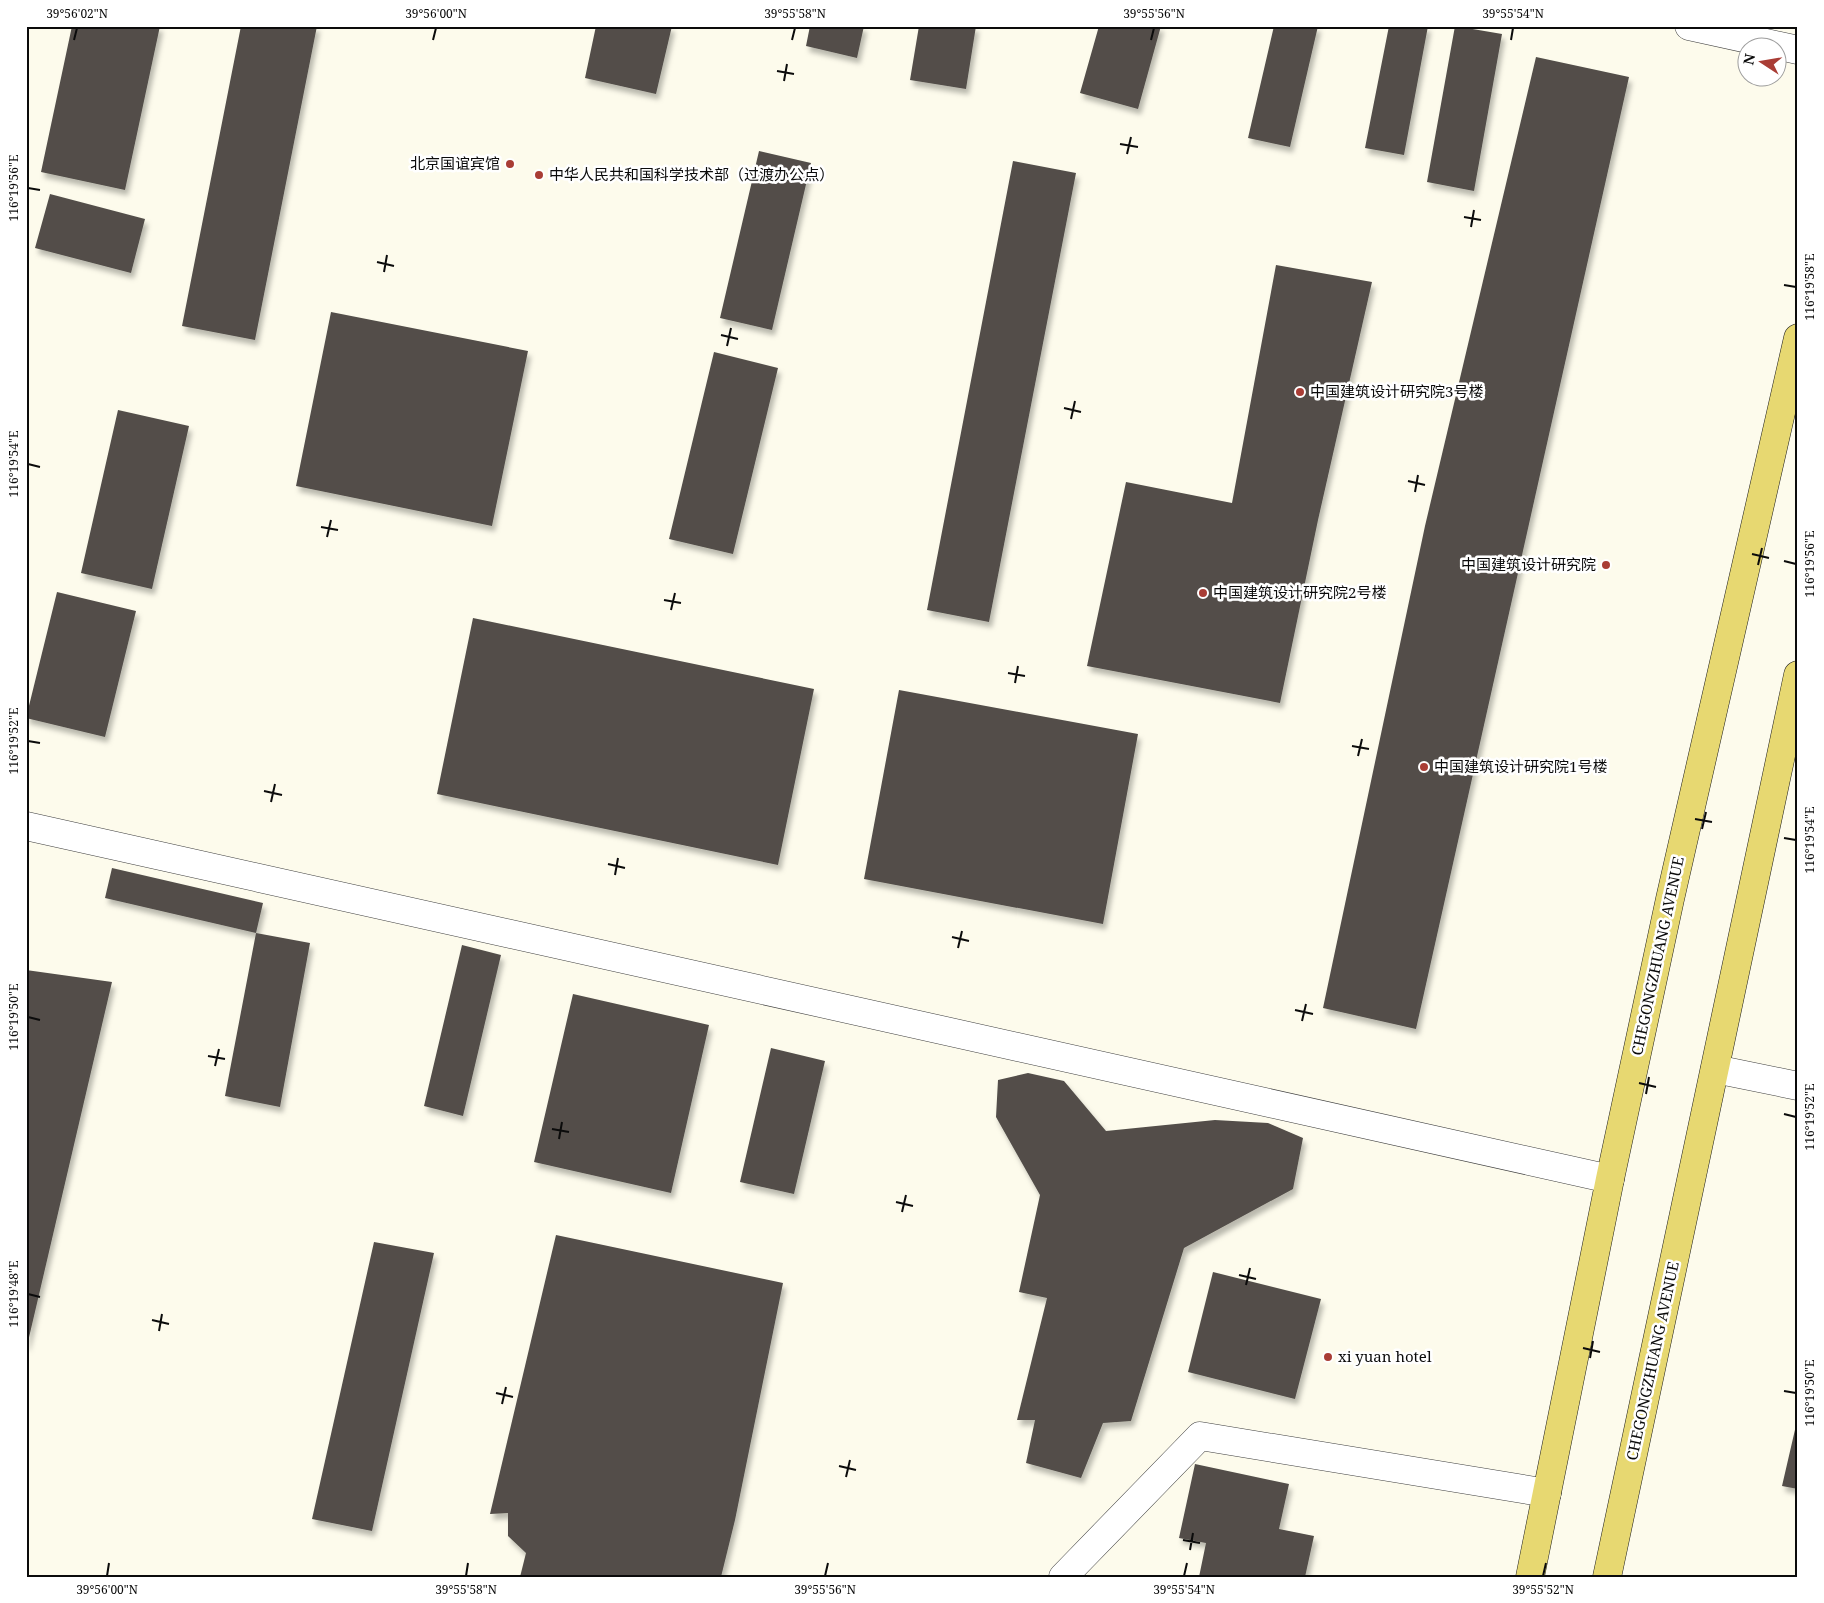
<svg xmlns="http://www.w3.org/2000/svg" width="1824" height="1603" font-family="'Noto Serif','Noto Sans SC',serif">
	<style>
		.building { fill: #524e49; filter: url(#shadow) }
		.lines { fill: none; stroke-linecap: round; stroke-linejoin: round }
		.minor-casing { stroke: #3e3e3e; stroke-width: 29 }
		.major-casing { stroke: #1c1c1c; stroke-width: 29 }
		.minor { stroke: #fff; stroke-width: 28 }
		.major { stroke: #e7d871; stroke-width: 28 }
		.ticks { fill: none; stroke: #0b0b0b; stroke-width: 2 }
		.poi-dot { fill: #a93d35; stroke: #fff; stroke-width: 2 }
		.labels { text-anchor: middle; stroke-width: 5; stroke-linejoin: round; paint-order: stroke }
		.poi-label { font-size: 15px; fill: #0b0b0b; stroke: #fff; text-anchor: start }
		.street-label { font-size: 15px; fill: #0b0b0b; stroke: #fff }
		.neatline { fill: none; stroke: #0b0b0b; stroke-width: 2 }
		.ticks-label { font-size: 12px; text-anchor: middle; fill: #0b0b0b }
	</style>
	<defs>
		<filter id="shadow"><feDropShadow dx="3" dy="5.5" stdDeviation="2.5" flood-color="#0004"/></filter>
	</defs>
	<rect width="100%" height="100%" fill="#fdfbec"/>
	<!-- building -->
	<path class="building" d="M72,26H160L125,190L41,172Z
		M241,26H317L255,340L182,326Z
		M596,26H672L656,94L585,78Z
		M810,26H864L857,58L806,46Z
		M919,26H976L966,89L910,80Z
		M1099,26H1161L1138,109L1080,93Z
		M1274,26H1318L1290,147L1248,138Z
		M1389,26H1428L1404,155L1365,148Z
		M1455,26L1502,34L1474,191L1427,182Z
		M1536,57L1629,77L1416,1029L1323,1008L1425,526Z
		M759,151L811,163L772,330L720,318Z
		M1013,161L1076,173L989,622L927,610Z
		M50,194L145,219L131,273L35,248Z
		M1276,265L1372,282L1318,520L1280,703L1087,666L1126,482L1232,503Z
		M331,312L528,351L492,526L296,486Z
		M714,352L778,368L733,554L669,539Z
		M118,410L189,426L152,589L81,573Z
		M57,592L136,611L105,737L26,718Z
		M473,618L814,689L778,865L437,794Z
		M899,690L1138,734L1103,924L864,879Z
		M112,868L263,903L256,933L105,898Z
		M256,933L310,943L280,1107L225,1096Z
		M462,945L501,955L463,1116L424,1106Z
		M26,970L112,982L27,1346L26,1345Z
		M573,994L709,1025L671,1193L534,1162Z
		M771,1048L825,1061L794,1194L740,1182Z
		M1028,1073L1064,1081L1106,1131L1215,1120L1268,1123L1303,1138L1293,1189L1184,1248L1131,1421L1103,1423L1081,1478L1026,1463L1035,1420H1017L1047,1298L1019,1292L1040,1195L996,1117L998,1080Z
		M556,1235L783,1283L735,1520L721,1577H520L526,1553L508,1536V1513L490,1514Z
		M374,1242L434,1253L372,1531L312,1519Z
		M1213,1272L1321,1299L1295,1399L1188,1372Z
		M1797,1421H1798V1489L1782,1486Z
		M1195,1464L1289,1484L1279,1529L1314,1536L1305,1577H1199L1206,1543L1179,1538Z"/>
	<g class="lines">
		<defs>
			<path id="minor" d="M1689,26L1798,50
				M26,826L1610,1179
				M1715,1069L1798,1086
				M1063,1577L1200,1436L1547,1493"/>
			<path id="major" d="M1530,1577L1610,1179L1670,899L1798,338
				M1607,1577L1798,675"/>
		</defs>
		<!-- minor casing -->
		<use href="#minor" class="minor-casing"/>
		<!-- major casing -->
		<use href="#major" class="major-casing"/>
		<!-- minor -->
		<use href="#minor" class="minor"/>
		<!-- major -->
		<use href="#major" class="major"/>
	</g>
	<!-- ticks -->
	<path class="ticks" d="M74,40L77,28M433,40L436,28M792,40L795,28M1151,40L1154,28M1511,40L1513,28M777,71L794,74M784,81L787,64M1120,144L1138,147M1127,154L1131,137M28,188L40,190M1464,217L1481,220M1471,227L1474,210M377,262L394,266M384,272L387,255M1784,285L1796,287M721,335L738,339M727,346L731,328M1064,408L1081,412M1071,419L1075,401M28,464L40,467M1408,481L1425,485M1415,492L1418,475M321,527L338,530M327,537L331,520M1752,554L1769,558M1784,561L1796,564M1758,565L1762,548M664,600L681,603M671,610L675,593M1008,673L1025,676M1015,683L1018,666M28,741L40,743M1352,746L1369,749M1358,756L1362,739M264,791L282,795M271,802L275,784M1695,819L1712,822M1702,829L1706,812M1784,838L1796,840M608,864L625,868M615,875L618,858M952,937L969,941M958,948L962,931M1295,1010L1313,1014M28,1017L40,1020M1302,1021L1306,1004M208,1056L225,1059M215,1066L219,1049M1639,1083L1656,1087M1646,1094L1649,1077M1784,1114L1796,1117M552,1129L569,1132M559,1139L562,1122M896,1202L913,1206M902,1212L906,1195M1239,1275L1256,1279M1246,1285L1250,1268M28,1294L40,1297M152,1320L169,1324M159,1331L162,1314M1583,1348L1600,1352M1590,1358L1593,1341M1784,1391L1796,1393M496,1393L513,1397M502,1404L506,1387M839,1466L856,1470M846,1477L850,1460M1183,1540L1200,1543M1190,1550L1193,1533M107,1576L109,1563M466,1576L468,1563M825,1576L828,1563M1184,1576L1187,1563M1543,1576L1546,1563"/>
	<!-- markers -->
	<g class="poi-dot">
		<circle cx="510" cy="164" r="5"/>
		<circle cx="539" cy="175" r="5"/>
		<circle cx="1300" cy="392" r="5"/>
		<circle cx="1606" cy="565" r="5"/>
		<circle cx="1203" cy="593" r="5"/>
		<circle cx="1424" cy="767" r="5"/>
		<circle cx="1328" cy="1357" r="5"/>
	</g>
	<g class="labels">
		<!-- poi labels -->
		<g class="poi-label">
			<text x="500" y="169" text-anchor="end">北京国谊宾馆</text>
			<text x="549" y="180">中华人民共和国科学技术部（过渡办公点）</text>
			<text x="1310" y="397">中国建筑设计研究院3号楼</text>
			<text x="1596" y="570" text-anchor="end">中国建筑设计研究院</text>
			<text x="1213" y="598">中国建筑设计研究院2号楼</text>
			<text x="1434" y="772">中国建筑设计研究院1号楼</text>
			<text x="1338" y="1362">xi yuan hotel</text>
		</g>
		<!-- street labels -->
		<g class="street-label">
			<text transform="translate(1658 956) rotate(-78)" y="5">CHEGONGZHUANG AVENUE</text>
			<text transform="translate(1653 1361) rotate(-78)" y="5">CHEGONGZHUANG AVENUE</text>
		</g>
	</g>
	<!-- border -->
	<rect width="1824" height="1603" fill="none" stroke="#ffffff" stroke-width="55"/>
	<!-- north arrow -->
	<g transform="translate(1762 62) rotate(282)"><circle r="24" fill="#ffffff" stroke="#9d9d9d"/>
	<path d="M0-4L9 19L0 12L-9 19Z" fill="#a93d35"/>
	<text y="-8" font-size="14" font-weight="bold" text-anchor="middle" fill="#0b0b0b">N</text>
	</g>
	<rect x="28" y="28" width="1768" height="1548" class="neatline"/>
	<g class="ticks-label">
		<text x="77" y="18">39°56'02"N</text>
		<text x="436" y="18">39°56'00"N</text>
		<text x="795" y="18">39°55'58"N</text>
		<text x="1154" y="18">39°55'56"N</text>
		<text x="1513" y="18">39°55'54"N</text>
		<text transform="translate(14 188) rotate(-90)" y="4">116°19'56"E</text>
		<text transform="translate(1810 287) rotate(-90)" y="4">116°19'58"E</text>
		<text transform="translate(14 464) rotate(-90)" y="4">116°19'54"E</text>
		<text transform="translate(1810 564) rotate(-90)" y="4">116°19'56"E</text>
		<text transform="translate(14 741) rotate(-90)" y="4">116°19'52"E</text>
		<text transform="translate(1810 840) rotate(-90)" y="4">116°19'54"E</text>
		<text transform="translate(14 1017) rotate(-90)" y="4">116°19'50"E</text>
		<text transform="translate(1810 1117) rotate(-90)" y="4">116°19'52"E</text>
		<text transform="translate(14 1294) rotate(-90)" y="4">116°19'48"E</text>
		<text transform="translate(1810 1393) rotate(-90)" y="4">116°19'50"E</text>
		<text x="107" y="1594">39°56'00"N</text>
		<text x="466" y="1594">39°55'58"N</text>
		<text x="825" y="1594">39°55'56"N</text>
		<text x="1184" y="1594">39°55'54"N</text>
		<text x="1543" y="1594">39°55'52"N</text>
	</g>
</svg>
